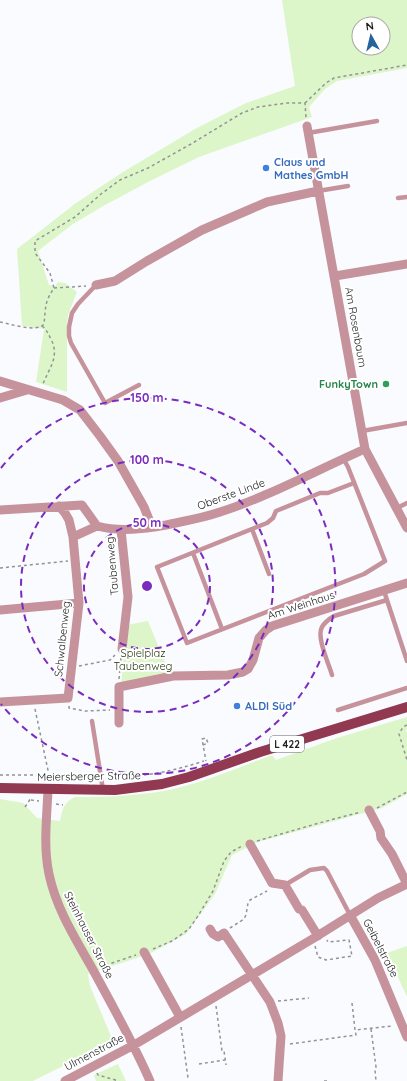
<svg xmlns="http://www.w3.org/2000/svg" width="407" height="1081" font-family="Quicksand,sans-serif">
	<style>
		.green { fill: #ddf6c9; fill-rule: evenodd }
		.lines { fill: none; stroke-linecap: round; stroke-linejoin: round }
		.path { stroke: #929396; stroke-width: 1.5; stroke-dasharray: 3 3; stroke-linecap: butt }
		.service { stroke: #c6939d; stroke-width: 4.5 }
		.minor { stroke: #c6939d; stroke-width: 9 }
		.primary { stroke: #903951; stroke-width: 10 }
		.ring { fill: none; stroke: #7b2cbf; stroke-width: 2; stroke-dasharray: 7 5 }
		.shop-dot { fill: #3f7fe0; stroke: #fff; stroke-width: 1.5 }
		.leisure-dot { fill: #2e9e5b; stroke: #fff; stroke-width: 1.5 }
		.labels { text-anchor: middle; stroke-width: 4; stroke-linejoin: round; paint-order: stroke }
		.shield { fill: #fff; stroke: #646466; stroke-width: 1 }
		.shield-label { font-size: 10px; font-weight: bold; fill: #212224 }
		.shop-label { font-size: 11px; font-weight: bold; fill: #366cbe; stroke: #fff; text-anchor: start }
		.street-label { font-size: 11px; fill: #212224; stroke: #fff }
		.leisure-label { font-size: 11px; font-weight: bold; fill: #27864d; stroke: #fff; text-anchor: end }
		.park-label { font-size: 11px; fill: #1f3109; stroke: #fff }
		.centre { fill: #7b2cbf; stroke: #fff; stroke-width: 2 }
		.ring-label { font-size: 12px; text-anchor: middle; font-weight: bold; fill: #7b2cbf; stroke: #fff; stroke-width: 4; stroke-linejoin: round; paint-order: stroke }
	</style>
	<rect width="100%" height="100%" fill="#f9fbff"/>
	<!-- green -->
	<path class="green" d="M282,0H407V68L337,81L325,89L309,107L312,117L199,157L150,181L105,205L73,224L38,251L49,285L55,286L58,282L65,283L77,292L68,315L67,325V392L36,382L44,329L22,326L17,249L76,203L123,172L195,129L246,103L295,86ZM359,24H383V48H359Z
		M148,621L170,674L121,684L127,625Z
		M407,717V729L406,730L407,733V794L382,808L258,842L232,855L215,894L186,934L149,954L88,974L90,986L113,1041L33,1081H0V799L23,803L37,818L60,821C62,810 64,802 75,797C105,797 134,796 164,791C201,784 237,768 272,755L276,760L337,738Z
		M407,946V997L387,953Z
		M118,1064L126,1081H96L94,1075Z"/>
	<g class="lines">
		<!-- path -->
		<path class="path" d="M305,103L326,83L334,78L407,65
			M54,288L86,286
			M0,322C11,324 37,333 44,324C46,307 44,303 54,288L50,273L35,253V241L75,217L101,194L120,180L148,168L191,144L242,113L258,107L287,103H305L306,118
			M42,326C47,330 48,334 51,339C60,357 49,368 43,384
			M0,568L68,561
			M79,666L110,660L115,655
			M119,679L121,657
			M69,706V708L85,711L110,710
			M35,709L49,775
			M407,725L403,727L399,734L407,760
			M203,745L208,743L206,738L202,739L206,761
			M0,775H49L94,777
			M108,777C144,777 170,772 204,761
			M31,800L39,801
			M56,804L63,805
			M25,807L31,798
			M377,808L407,792
			M257,841L319,823L361,812
			M230,928L244,919L246,915L248,903L250,900L267,891
			M315,946L318,957L326,960L352,956L349,940L328,942L327,940
			M153,949L172,941L189,929L198,916L213,891L224,861L231,852L242,846
			M100,967L136,955
			M278,1001L309,998
			M352,1003L355,1030L392,1026
			M216,1006L222,1051H224L226,1065
			M181,1027L188,1078
			M371,1029L376,1067L375,1070L376,1081
			M290,1044L356,1035L355,1030
			M199,1064L225,1060
			M97,1073L98,1075L119,1081
			M324,1081H327"/>
		<!-- service -->
		<path class="service" d="M308,133L377,121
			M318,191L348,186
			M398,198L407,197
			M96,285L78,304L72,313L69,327V336L71,343L105,403L139,385
			M362,431L407,423
			M343,458L348,467L385,561L364,574L187,643L157,567L267,523L273,518L276,511L320,493H328L354,483
			M397,508L407,503
			M252,529L269,574
			M193,553L222,629
			M384,591L407,661
			M332,675C329,664 316,637 322,627C325,622 329,619 334,616L387,600
			M338,710L407,688
			M92,721L103,790
			M285,885L310,870L324,868L327,871L350,915"/>
		<!-- minor -->
		<path class="minor" d="M307,126L365,449L407,528
			M335,276L407,264
			M96,285L115,281L147,261L202,230L267,202L318,191
			M0,381L63,400L80,410L100,436L118,461L144,507L152,527
			M0,398L27,390
			M0,510L82,505L97,526
			M97,526C120,532 143,529 166,525C184,521 203,518 220,512C270,496 317,470 365,449
			M121,530L128,597L122,649
			M73,537L97,526
			M0,610L79,603
			M0,702L68,698L79,603L73,537L69,520L65,513L59,506
			M119,723V687L173,676L228,675L243,672L248,669L253,660L259,638L266,630L272,626L407,583
			M48,789C47,817 43,846 49,874C56,908 75,938 92,968C112,1005 133,1042 150,1081
			M369,810L380,831L381,838L392,854L407,884
			M250,844L272,883L285,885L299,909L302,910L318,936
			M350,915L375,960L407,1037
			M210,929L213,934L218,937L224,933L270,1002L278,1023L281,1036L278,1081
			M144,952L180,1017
			M65,1081L134,1045L314,938L378,898L407,884"/>
		<!-- primary -->
		<path class="primary" d="M0,788L115,790L162,784L189,777L260,752L407,707"/>
	</g>
	<!-- distance rings -->
	<g class="ring">
		<circle cx="147" cy="586" r="63"/>
		<circle cx="147" cy="586" r="126"/>
		<path d="M1 468A188 188 0 1 1 1 704"/>
	</g>
	<!-- markers -->
	<g class="shop-dot">
		<circle cx="266" cy="168" r="4"/>
		<circle cx="237" cy="706" r="4"/>
	</g>
	<circle class="leisure-dot" cx="386" cy="384" r="4"/>
	<g class="labels">
		<!-- shield labels -->
		<rect class="shield" x="270" y="736" width="34" height="16" rx="3"/>
		<g class="shield-label">
			<text x="287" y="748">L 422</text>
		</g>
		<!-- shop labels -->
		<g class="shop-label">
			<text x="274" y="166">Claus und<tspan x="274" dy="13">Mathes GmbH</tspan></text>
			<text x="245" y="710">ALDI Süd</text>
		</g>
		<!-- street labels -->
		<g class="street-label">
			<text transform="translate(356 327) rotate(80)" y="4">Am Rosenbaum</text>
			<text transform="translate(231 494) rotate(-20)" y="4">Oberste Linde</text>
			<text transform="translate(112 566) rotate(-95)" y="4">Taubenweg</text>
			<text transform="translate(301 605) rotate(-18)" y="4">Am Weinhaus</text>
			<text transform="translate(62 639) rotate(-84)" y="4">Schwalbenweg</text>
			<text transform="translate(89 776) rotate(-1)" y="4">Meiersberger Straße</text>
			<text transform="translate(89 935) rotate(63)" y="4">Steinhauser Straße</text>
			<text transform="translate(381 948) rotate(63)" y="4">Geibelstraße</text>
			<text transform="translate(94 1052) rotate(-28)" y="4">Ulmenstraße</text>
		</g>
		<!-- leisure labels -->
		<g class="leisure-label">
			<text x="378" y="388">FunkyTown</text>
		</g>
		<!-- park labels -->
		<g class="park-label">
			<text x="143" y="657">Spielplaz<tspan x="143" dy="13">Taubenweg</tspan></text>
		</g>
	</g>
	<circle cx="147" cy="586" r="6" class="centre"/>
	<g class="ring-label">
		<text x="147" y="402">150 m</text>
		<text x="147" y="464">100 m</text>
		<text x="147" y="527">50 m</text>
	</g>
	<!-- north arrow -->
	<g transform="translate(371 36) rotate(352)"><circle r="19" fill="#ffffff" stroke="#a6a7a7"/>
	<path d="M0-3L7 15L0 10L-7 15Z" fill="#24649a"/>
	<text y="-6" font-size="11" font-weight="bold" text-anchor="middle" fill="#212224">N</text>
	</g>
</svg>
